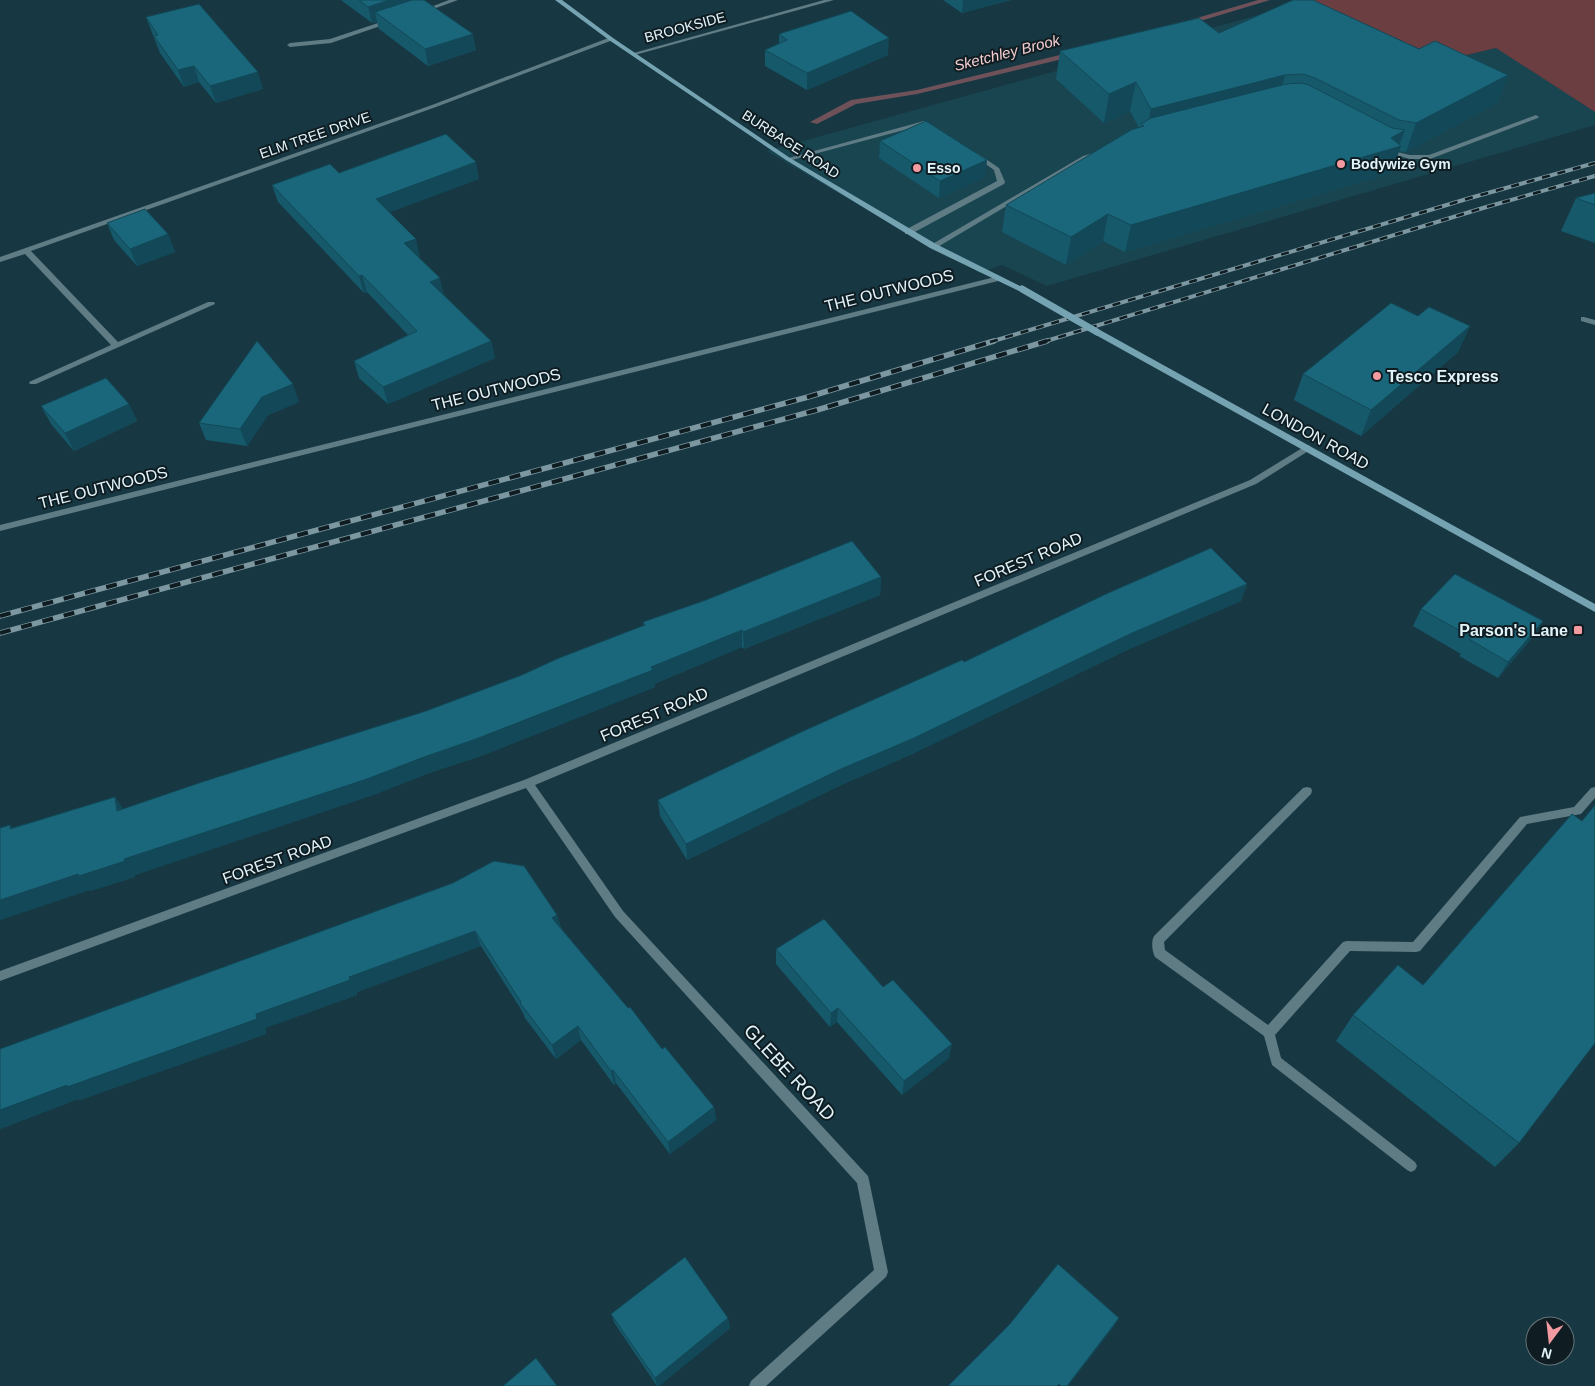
<svg xmlns="http://www.w3.org/2000/svg" width="1595" height="1386" font-family="Helvetica,sans-serif">
	<style>
		.built { fill: #194551 }
		.green { fill: #6b3f42 }
		.lines { fill: none; stroke-linecap: round; stroke-linejoin: round }
		.stream { fill: #6f5159; fill-rule: evenodd }
		.lane { fill: #5f7b84; fill-rule: evenodd }
		.street { fill: #5f7b84; fill-rule: evenodd }
		.secondary { fill: #76a3b2; fill-rule: evenodd }
		.rail-far1-casing { stroke: #7d97a0; stroke-width: 4 }
		.rail-casing { stroke: #7d97a0; stroke-width: 5.5 }
		.rail-far1 { stroke: #0f1d22; stroke-width: 2.5; stroke-dasharray: 8; stroke-linecap: butt }
		.rail { stroke: #0f1d22; stroke-width: 4; stroke-dasharray: 11; stroke-linecap: butt }
		.secondary-bridge { stroke: #76a3b2; stroke-width: 7 }
		.wall { fill: #16596b }
		.shaded-wall { fill: #124857 }
		.building { fill: #1a677c; stroke: #124857 }
		.poi-dot { fill: #f49aa1; stroke: #0f1d22; stroke-width: 2 }
		.labels { text-anchor: middle; stroke-width: 4; stroke-linejoin: round; paint-order: stroke }
		.far-street-label { font-size: 14px; fill: #e1f4fa; stroke: #0f1d22 }
		.far-poi-label { font-size: 14px; font-weight: bold; fill: #e1f4fa; stroke: #0f1d22; text-anchor: start }
		.far-water-label { font-size: 15px; font-style: italic; fill: #f4cecf; stroke: #0f1d22 }
		.street-label { font-size: 16px; fill: #e1f4fa; stroke: #0f1d22 }
		.poi-label { font-size: 16px; font-weight: bold; fill: #e1f4fa; stroke: #0f1d22; text-anchor: start }
		.near-street-label { font-size: 19px; fill: #e1f4fa; stroke: #0f1d22 }
	</style>
	<rect width="100%" height="100%" fill="#173843"/>
	<!-- built -->
	<path class="built" d="M1280,9L1399,71L1496,48L1595,112V125L1047,286L1002,265L980,273L933,246L916,239L767,151Z"/>
	<!-- green -->
	<path class="green" d="M1310,0H1595V112L1496,48L1399,71Z"/>
	<g class="lines">
		<!-- stream -->
		<path class="stream" d="M1258,0H1270L1187,25L1180,23Z
			M1076,51L1080,53L1079,55L917,94L856,104L817,124L810,122L851,100L917,90Z"/>
		<!-- lane -->
		<path class="lane" d="M449,0H458L425,12L420,11Z
			M390,19L393,21L392,22L331,43L290,47L287,45L290,43L330,39Z
			M1536,115L1539,117L1538,118L1430,159H1410L1381,151L1384,149L1410,155H1429Z
			M924,121L936,128L933,130L923,125L788,161L785,159Z
			M1097,152L1100,154L1099,155L1087,158L936,248H933L929,246L1083,156Z
			M973,153H977L999,168L1005,182L1004,184L911,234H905V230L997,181L994,170L973,155Z
			M1307,787L1311,788L1312,791L1311,794L1164,942L1165,950L1268,1025L1343,942L1347,941L1413,942L1520,817L1574,807L1591,788L1595,787V798L1581,814L1527,824L1420,951L1416,952L1350,951L1275,1035L1281,1058L1415,1162L1417,1166L1415,1170L1411,1172L1407,1170L1272,1065L1264,1036L1155,957C1152,951 1151,942 1154,936L1303,788Z"/>
		<!-- street -->
		<path class="street" d="M824,0H834L635,55L630,54Z
			M611,37L614,39L613,40L436,107L31,251L118,342L208,302H214L215,304L36,384H30L29,382L111,345L25,254L0,262V257L432,105Z
			M999,276L1003,278L1002,280L0,531V525Z
			M1581,317H1584L1595,320V325L1581,321Z
			M1307,445L1310,446L1311,448L1310,450L1256,484L535,785L623,911L868,1176L869,1180L888,1272L886,1277L766,1386H749L751,1381L874,1270L857,1183L615,917L526,788L0,981V971L524,780L1250,480Z"/>
		<!-- secondary -->
		<path class="secondary" d="M555,0H562L613,38L790,158L936,244L1026,289L1025,291H1019L930,248L786,160L609,40Z
			M1094,330H1100L1595,604V612L1094,334Z"/>
		<defs>
			<path id="rail-far1" d="M990,342L1470,198L1595,163
				M1043,342L1483,208L1595,176"/>
			<path id="rail" d="M0,616L808,397L994,341
				M0,633L817,410L1047,341"/>
		</defs>
		<!-- rail-far1 casing -->
		<use href="#rail-far1" class="rail-far1-casing"/>
		<!-- rail casing -->
		<use href="#rail" class="rail-casing"/>
		<!-- rail-far1 -->
		<use href="#rail-far1" class="rail-far1"/>
		<!-- rail -->
		<use href="#rail" class="rail"/>
		<!-- secondary-bridge -->
		<path class="secondary-bridge" d="M1022,289L1097,332"/>
	</g>
	<!-- wall -->
	<path class="wall" d="M341,0H424L476,50L428,66L379,29L377,22L372,23Z
		M943,0H1011L962,13Z
		M146,17L263,89L216,103L199,82L184,87L160,53Z
		M1219,33L1419,49L1508,75L1497,103L1406,152L1399,151L1391,173L1125,252L1103,241L1066,265L1002,232L1006,205L1139,128L1130,111L1104,123L1056,79L1060,51Z
		M779,34L888,55L807,90L765,66V50L779,44Z
		M880,141L985,177L939,198L879,158Z
		M339,173L479,179L390,212L420,256L418,257L444,295L491,341L495,358L388,404L359,378L354,361L408,335L367,292L364,293L278,202L272,185Z
		M1595,193V243L1561,231L1576,198Z
		M107,223L168,234L175,252L137,266L114,240Z
		M1418,316L1470,326L1458,352L1361,436L1294,400L1303,374Z
		M299,402L268,415L247,446L206,440L199,423Z
		M129,404L137,421L74,451L51,424L41,406Z
		M881,577L880,595L744,649L742,647L654,684L655,687L481,756L429,773L373,795L135,875V877L90,891L89,890L0,920L10,825L12,828L115,797L123,809L426,711L522,675L644,626L643,622Z
		M1247,584L1241,601L1127,650L910,755L841,785L687,860L660,816L658,800L964,662Z
		M1421,609L1543,621L1532,638L1498,678L1459,656L1461,654L1413,626Z
		M453,883L557,915L561,928L662,1049L714,1107L716,1120L670,1154L616,1083L614,1085L581,1040L556,1059L525,1018L522,1011L481,946L357,992V995L265,1028L266,1034L80,1100L78,1099L0,1129V1049Z
		M776,949L883,987L949,1058L902,1095L837,1022L830,1027L776,964Z
		M1353,1015L1519,1143L1495,1167L1336,1041Z
		M611,1314L728,1318L730,1328L659,1386H657L615,1324Z"/>
	<!-- shaded-wall -->
	<path class="shaded-wall" d="M389,0H415L375,12L377,22L372,23L368,7Z
		M963,0H1011L962,13Z
		M473,34L476,50L428,66L425,49Z
		M889,38L888,55L807,90V73Z
		M194,66L199,82L184,87L178,70Z
		M258,72L263,89L216,103L210,86Z
		M1285,75L1278,103L1145,138L1151,109Z
		M1508,75L1497,103L1406,152L1416,123Z
		M1136,82L1130,111L1104,123L1109,94Z
		M1405,130L1399,146H1401L1391,173L1125,252L1131,225L1391,138Z
		M987,160L985,177L939,198L940,181Z
		M476,162L479,179L380,216L376,199Z
		M1108,214L1103,241L1066,265L1071,237Z
		M168,234L175,252L137,266L130,249Z
		M416,239L420,256L409,261L404,243Z
		M362,275L367,292L364,293L359,276Z
		M440,278L444,296L430,282Z
		M1470,326L1458,352L1361,436L1371,410Z
		M491,341L495,358L388,404L383,387Z
		M293,384L299,402L268,415L247,446L240,429L262,397Z
		M129,404L137,421L74,451L65,433Z
		M881,577L880,595L744,649L743,632Z
		M1247,584L1241,601L1127,650L910,755L841,785L687,860L686,844L841,769L1132,633Z
		M1543,621L1532,638L1498,678L1508,662Z
		M742,630V647L654,684L655,687L481,756L429,773L373,795L135,875V877L90,891L89,890L0,920V900L124,859L651,667Z
		M115,797L125,813L117,811Z
		M557,915L561,930L552,918Z
		M475,931L481,946L357,992V995L265,1028L266,1034L80,1100L78,1099L0,1129V1110L256,1014L349,977Z
		M838,1008L837,1022L830,1027L831,1013Z
		M578,1026L581,1040L556,1059L552,1045Z
		M952,1044L949,1058L902,1095L904,1081Z
		M613,1070L616,1083L614,1085L611,1071Z
		M714,1107L716,1120L670,1154L668,1142Z
		M728,1318L730,1328L659,1386H657L655,1378Z
		M1119,1318L1113,1328L1068,1386H1067Z"/>
	<!-- building -->
	<path class="building" d="M359,0H389L368,7Z
		M412,0H424L473,34L425,49L375,12Z
		M1293,0H1313L1419,49L1435,41L1508,75L1416,123L1399,120L1315,78L1303,74L1285,75L1151,109L1136,82L1109,94L1060,51L1199,18L1219,33Z
		M199,4L258,72L210,86L194,66L178,70L154,36L158,35L146,17Z
		M851,11L889,38L807,73L765,50L787,40L779,34Z
		M1301,83L1309,85L1392,128L1405,130L1391,138L1401,146L1131,225L1108,214L1071,237L1006,205L1131,130L1144,126L1141,124L1151,118L1286,84Z
		M926,121L987,160L940,181L880,141Z
		M446,134L476,162L376,199L416,239L404,243L440,278L430,282L491,341L383,387L354,361L417,331L362,275L359,276L272,185L330,164L339,173Z
		M1595,193V205L1576,198Z
		M145,209L168,234L130,249L107,223Z
		M1391,303L1418,316L1429,307L1470,326L1371,410L1303,374Z
		M257,341L293,384L262,397L240,429L199,423Z
		M106,378L129,404L65,433L41,406Z
		M852,541L881,577L743,632L742,630L651,667L653,670L476,739L424,757L367,779L124,859L125,861L79,876L78,874L0,900V828L10,825V829L115,797L117,811L202,782L426,711L522,675L559,658L645,625L643,622L706,600Z
		M1211,548L1247,584L1132,633L912,739L841,769L686,844L658,800L799,733L962,660L964,662L1106,594Z
		M1455,574L1543,621L1508,662L1469,639L1471,637L1421,609Z
		M1595,805V1043L1519,1143L1353,1015L1398,965L1423,985L1572,814L1582,821Z
		M494,861L524,866L557,915L552,918L628,1008L630,1007L662,1049L665,1047L714,1107L668,1142L613,1070L611,1071L578,1026L552,1045L520,1003L521,1002L475,931L349,977L350,980L256,1014L257,1019L67,1087V1085L0,1110V1049L453,883Z
		M824,919L883,987L893,980L952,1044L904,1081L838,1008L831,1013L776,949Z
		M685,1257L728,1318L655,1378L611,1314Z
		M1058,1264L1119,1318L1067,1386H1061L1059,1384L1057,1386H948L1009,1325Z
		M536,1358L557,1386H503Z"/>
	<!-- markers -->
	<g class="poi-dot">
		<circle cx="1341" cy="164" r="5"/>
		<circle cx="917" cy="168" r="5"/>
		<circle cx="1377" cy="376" r="5"/>
		<rect x="1573" y="625" width="10" height="10" rx="2.5"/>
	</g>
	<g class="labels">
		<!-- far-street labels -->
		<g class="far-street-label">
			<text transform="translate(685 27) rotate(-15)" y="5">BROOKSIDE</text>
			<text transform="translate(315 135) rotate(-19)" y="5">ELM TREE DRIVE</text>
			<text transform="translate(791 144) rotate(33)" y="5">BURBAGE ROAD</text>
		</g>
		<!-- far-poi labels -->
		<g class="far-poi-label">
			<text x="1351" y="169">Bodywize Gym</text>
			<text x="927" y="173">Esso</text>
		</g>
		<!-- far-water labels -->
		<g class="far-water-label">
			<text transform="translate(1007 53) rotate(-14)" y="5">Sketchley Brook</text>
		</g>
		<!-- street labels -->
		<g class="street-label">
			<text transform="translate(889 290) rotate(-14)" y="6">THE OUTWOODS</text>
			<text transform="translate(496 389) rotate(-14)" y="6">THE OUTWOODS</text>
			<text transform="translate(1316 436) rotate(29)" y="6">LONDON ROAD</text>
			<text transform="translate(103 487) rotate(-14)" y="6">THE OUTWOODS</text>
			<text transform="translate(1028 559) rotate(-23)" y="6">FOREST ROAD</text>
			<text transform="translate(654 714) rotate(-23)" y="6">FOREST ROAD</text>
			<text transform="translate(277 859) rotate(-20)" y="6">FOREST ROAD</text>
		</g>
		<!-- poi labels -->
		<g class="poi-label">
			<text x="1387" y="382">Tesco Express</text>
			<text x="1568" y="636" text-anchor="end">Parson's Lane</text>
		</g>
		<!-- near-street labels -->
		<g class="near-street-label">
			<text transform="translate(790 1072) rotate(47)" y="7">GLEBE ROAD</text>
		</g>
	</g>
	<!-- north arrow -->
	<g transform="translate(1550 1341) rotate(195)"><circle r="24" fill="#0f1d22" stroke="#637378"/>
	<path d="M0-4L9 19L0 12L-9 19Z" fill="#f49aa1"/>
	<text y="-8" font-size="14" font-weight="bold" text-anchor="middle" fill="#e1f4fa">N</text>
	</g>
</svg>
